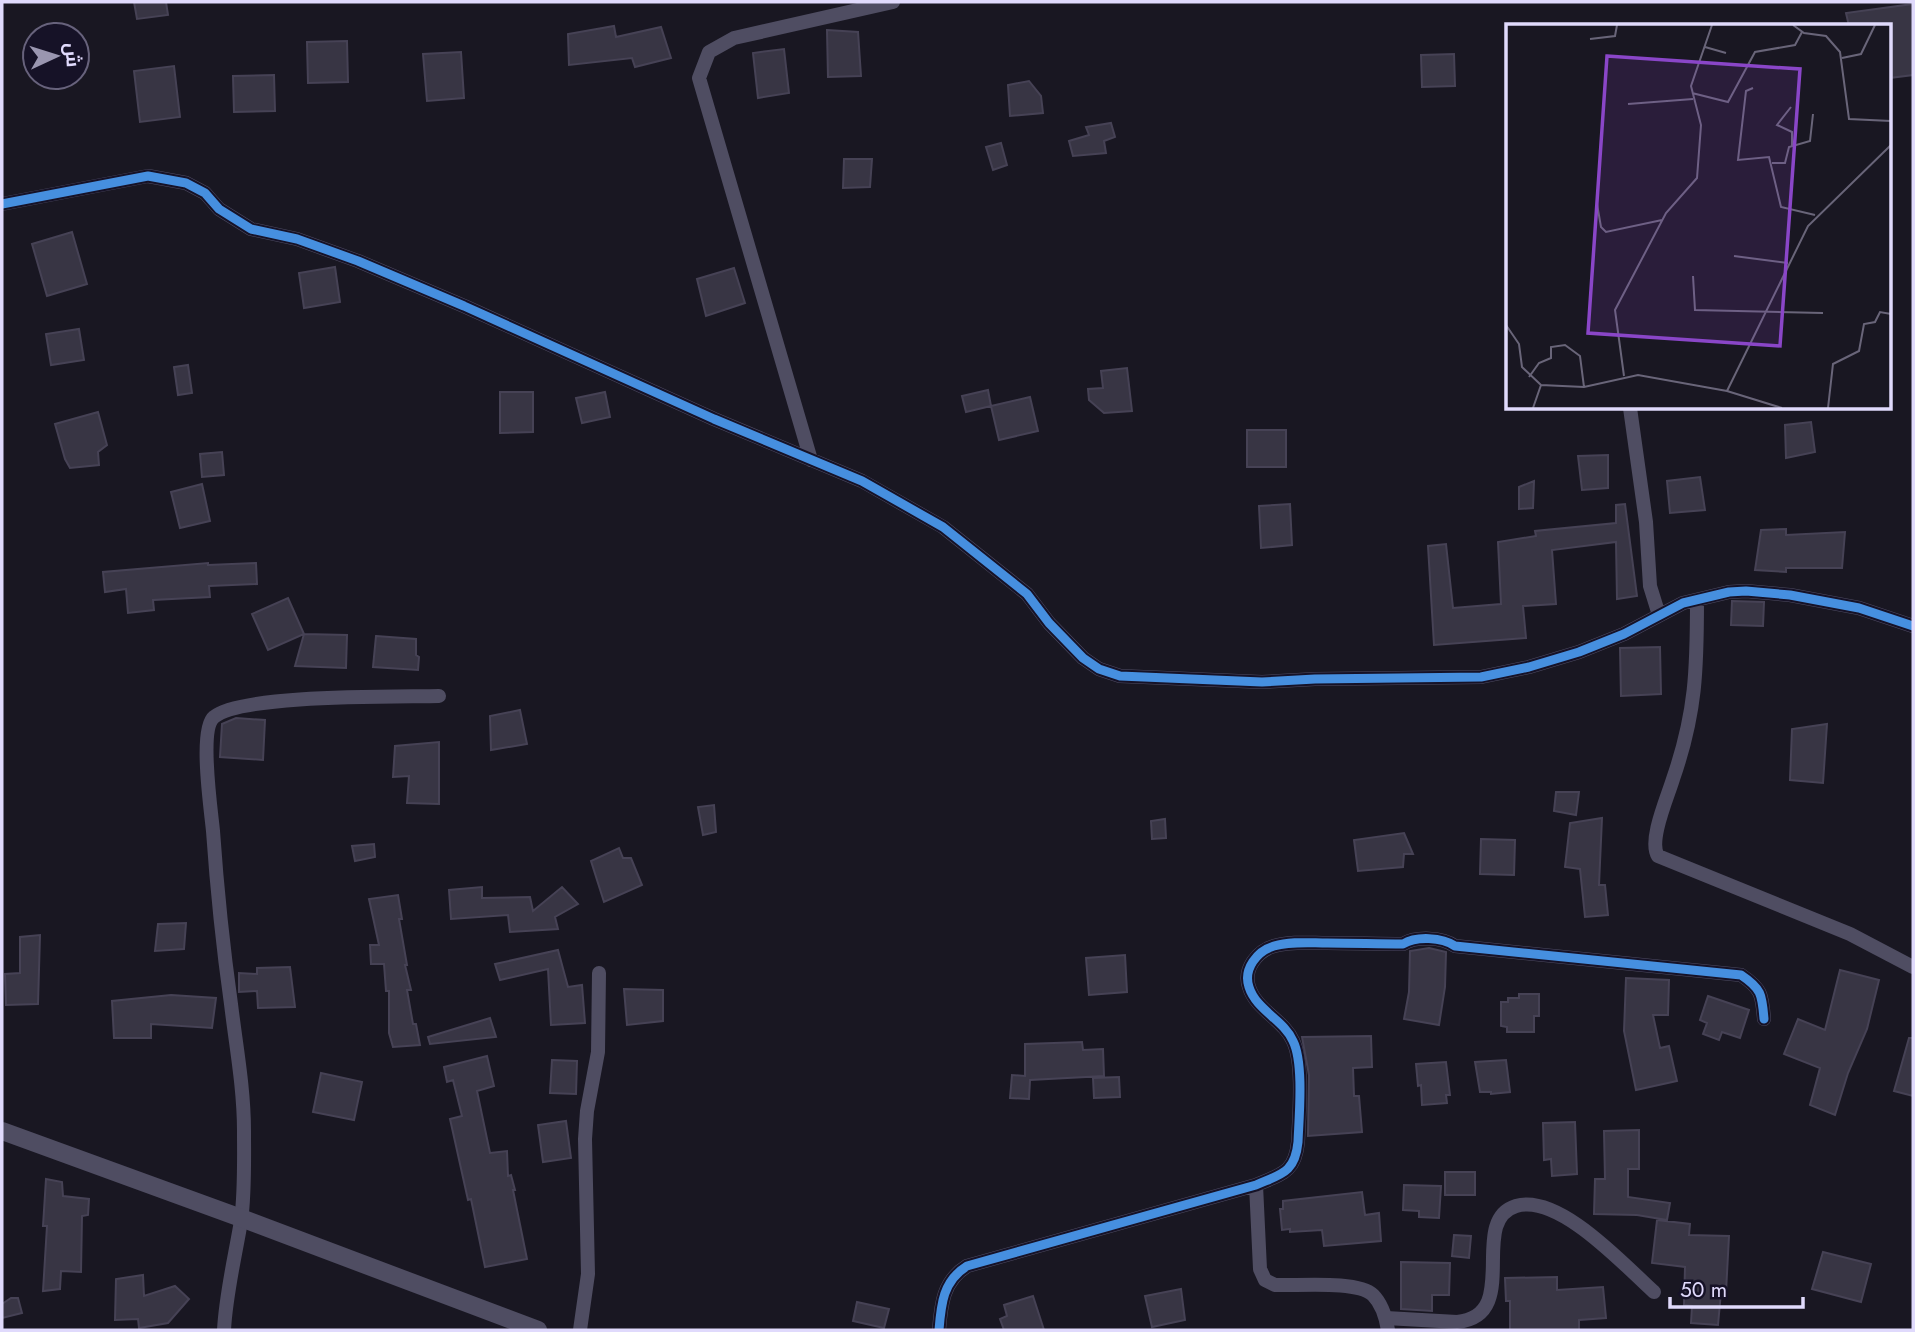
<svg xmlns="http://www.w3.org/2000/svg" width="1915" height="1332" font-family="Jost,Cairo,sans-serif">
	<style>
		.building { fill: #383544; stroke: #464255; stroke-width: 2 }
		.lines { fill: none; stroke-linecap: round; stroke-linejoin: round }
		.minor { stroke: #4f4d62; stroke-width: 14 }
		.tertiary { stroke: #4f4d62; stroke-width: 18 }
		.cycleway-casing { stroke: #161227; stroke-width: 13 }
		.cycleway { stroke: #468fdf; stroke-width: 9 }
		.inset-road { fill: none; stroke: #696579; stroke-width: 2 }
		.view { fill: #8a46c8; fill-opacity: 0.15; stroke: #8a46c8; stroke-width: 3.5 }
		.inset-edge { fill: none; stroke: #e0dafc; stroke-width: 3.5 }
	</style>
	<rect width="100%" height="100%" fill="#191722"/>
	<!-- building -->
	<path class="building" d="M134,2H166L168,15L137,19Z
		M1913,4V75L1889,78V26H1849L1846,13Z
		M614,26L616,37L661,27L671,58L635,67L632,58L569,65L568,34Z
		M827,30L858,32L861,76L828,77Z
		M347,41L348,82L308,83L307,42Z
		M784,49L789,93L758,98L753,53Z
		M461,52L464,98L427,101L423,54Z
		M1454,54L1455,86L1422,87L1421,55Z
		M174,66L180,117L140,122L134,71Z
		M274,75L275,111L234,112L233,76Z
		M1029,81L1041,96L1043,113L1010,116L1008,85Z
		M1111,123L1115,137L1104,141L1106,153L1073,156L1069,141L1089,135L1086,127Z
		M1001,143L1007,165L993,170L986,147Z
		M844,159H872L870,187L843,188Z
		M72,232L87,284L47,296L32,244Z
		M335,267L340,302L304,308L299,273Z
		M734,268L745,303L706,316L697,279Z
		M79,329L84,360L51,365L46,334Z
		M188,365L192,393L178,395L174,367Z
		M1127,368L1132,411L1104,413L1089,400L1088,389L1103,388L1101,371Z
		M988,390L991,406L966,412L962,396Z
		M500,392H533V432L500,433Z
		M605,392L610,417L582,423L576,398Z
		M1030,397L1038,431L999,440L991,406Z
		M98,412L107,445L98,452L99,465L70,468L65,459L55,424Z
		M1811,422L1815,452L1786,458L1785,425Z
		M1247,430H1286V467H1247Z
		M222,452L224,475L202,477L200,454Z
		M1608,455V488L1582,490L1578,456Z
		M1700,477L1705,510L1670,513L1667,481Z
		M1534,481L1533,508L1519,509V487Z
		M202,484L210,521L180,528L171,492Z
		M1290,504L1292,545L1261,548L1259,506Z
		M1625,504L1637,596L1617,599L1616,542L1552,550L1556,604L1523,606L1526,638L1434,645L1428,546L1446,544L1453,608L1501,604L1498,542L1536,536L1535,531L1616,523V505Z
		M1786,529V535L1845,532L1842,568H1786V572L1755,570L1761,530Z
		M208,563V565L256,563L257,584L209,586L210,597L153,600L154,610L128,613L126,589L105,592L103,572Z
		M288,598L304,634L268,650L252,614Z
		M1732,601L1764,602L1763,626L1731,625Z
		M304,634L347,635L346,668L295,666Z
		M376,636L416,639V655L419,657L418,670L373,667Z
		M1660,647L1661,694L1621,696L1620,648Z
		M520,710L527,744L491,750L490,716Z
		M236,718L265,720L263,760L220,757L222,724Z
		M1827,724L1823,783L1790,780L1792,729Z
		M439,742V804L407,803L409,776L393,777L395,746Z
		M1556,792H1579L1576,815L1554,811Z
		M714,805L716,832L703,835L698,807Z
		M1602,818L1599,885H1605L1608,915L1585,917L1580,869L1565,867L1570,823Z
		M1165,819L1166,838L1152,839L1151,821Z
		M1404,833L1413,854H1404L1403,867L1358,871L1354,840Z
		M1481,839L1515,840L1514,875L1480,874Z
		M374,844L375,857L355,861L352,846Z
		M619,848L623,858H631L642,885L604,902L591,861Z
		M482,887V898L530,897L533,911L562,887L578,904L555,917L558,929L510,932L508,915L451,919L449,890Z
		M398,895L402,919H399L407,965H405L411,990H407L413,1024H416L420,1045L393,1047L389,1033V991H386L384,964H371L370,945H379L369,899Z
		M186,923L184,949L155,951L158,924Z
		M40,935L38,1004L6,1005L5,974L20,973V937Z
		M1429,948L1446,952L1445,987L1439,1025L1404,1019L1409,992L1410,951Z
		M558,950L568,987L582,985L585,1023L551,1025L548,969L500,980L495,964Z
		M1125,955L1127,992L1089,995L1086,958Z
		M290,967L295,1007L258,1008L257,991L239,992V973L257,974V968Z
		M1840,970L1879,980L1867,1029L1848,1073L1835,1115L1810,1105L1820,1068L1784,1054L1798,1019L1825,1030Z
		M1626,978L1669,980L1668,1015H1653L1660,1048L1669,1046L1677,1081L1636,1090L1624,1031Z
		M624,989L663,990V1021L627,1025Z
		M1519,994H1539V1016H1534V1032H1507V1027L1501,1026V1002H1508V998H1519Z
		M171,995L216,998L212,1028L151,1024V1038H114L112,1001Z
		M1708,996L1749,1010L1740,1038L1722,1032L1719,1040L1703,1034L1707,1023L1700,1020Z
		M490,1018L496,1037L430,1044L428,1037Z
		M1371,1036L1372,1067L1353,1068L1354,1096H1359L1362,1132L1308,1136L1309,1075L1302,1037Z
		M1909,1038H1913V1096L1894,1091Z
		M1082,1042L1083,1050L1103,1049L1104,1076L1030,1080L1029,1099L1010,1098L1012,1075L1025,1076V1044Z
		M487,1056L494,1086L477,1091L490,1153L507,1151L508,1176L511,1175L515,1190H513L527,1259L485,1267L471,1199L468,1200L450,1119L462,1116L453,1080L447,1082L444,1067Z
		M552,1060L577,1061L576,1094L550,1093Z
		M1506,1060L1510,1092L1491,1094V1092H1480L1475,1062Z
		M1446,1062L1450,1095H1446L1447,1103L1422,1105L1421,1085L1418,1086L1416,1064Z
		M321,1073L362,1082L354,1120L313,1112Z
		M1119,1077L1120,1097L1094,1098L1093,1078Z
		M566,1121L571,1158L543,1162L538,1125Z
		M1575,1122L1577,1174L1552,1176L1551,1159L1544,1160L1543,1123Z
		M1639,1130V1169H1628V1197L1670,1203L1667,1220L1637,1215L1594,1214L1595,1179H1605L1604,1131Z
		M1445,1172H1475V1195H1445Z
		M46,1179L62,1182L63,1196L89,1199L88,1215L82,1216L81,1272L61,1271L60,1289L43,1291L47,1226H43Z
		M1404,1185L1441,1186L1439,1218L1419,1217V1211L1403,1210Z
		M1362,1192L1365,1215L1379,1213L1381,1241L1324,1246L1322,1230L1290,1232V1229L1282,1230L1280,1209H1283V1201Z
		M1657,1220L1690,1224L1689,1235L1729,1236L1726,1292H1721L1718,1325L1691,1323L1692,1306L1684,1305L1685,1267L1652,1263Z
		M1454,1235L1471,1236L1469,1258L1452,1256Z
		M1823,1252L1871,1264L1861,1302L1812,1289Z
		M1401,1262L1450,1263L1449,1295H1432V1311L1401,1309Z
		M143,1275L144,1296L175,1286L189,1299L168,1323L139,1328L138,1319L115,1320L116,1279Z
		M1557,1277V1290L1603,1287L1606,1318L1579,1320V1330H1510V1301H1506L1505,1278Z
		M1181,1289L1185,1320L1152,1327L1145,1296Z
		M1033,1296L1044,1330H1004L1000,1319L1007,1316L1004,1305Z
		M11,1298H18L22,1313L2,1318V1304Z
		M857,1302L889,1309L884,1328L853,1321Z"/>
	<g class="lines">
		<!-- minor -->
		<path class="minor" d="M2,204L148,176L186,183L205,193L219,209L251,229L297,239L358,261L464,306L714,419L862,481L943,527L1027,594L1049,623L1083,658L1099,669L1120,676L1262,682L1315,679L1481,677L1529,667L1579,652L1624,634L1683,603L1729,592L1746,591L1790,595L1859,608L1913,626
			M1630,408L1646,522L1650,586L1659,615
			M811,460L699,78L709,52L734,38L893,2
			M1697,600C1697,669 1696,713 1673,779C1668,796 1648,841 1658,856L1850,934L1913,967
			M1256,1185L1260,1269L1265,1280L1275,1285C1297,1286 1358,1280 1373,1295C1382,1304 1386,1318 1388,1330
			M1386,1318L1457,1322C1523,1316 1467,1221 1516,1206C1559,1193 1624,1265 1654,1292
			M224,1330C226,1293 235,1257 241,1221C245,1192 244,1160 244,1131C244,1088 236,1046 231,1004C223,947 217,889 213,831C211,810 199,729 214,717C241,694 397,697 439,696
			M580,1330L588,1274L585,1139L587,1111L598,1052L599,973
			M939,1330C941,1304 943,1281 967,1266L1256,1185C1281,1174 1295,1173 1298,1142C1299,1117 1304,1063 1293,1041C1284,1020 1256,1010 1249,987C1243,969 1257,951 1274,946C1291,941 1310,943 1327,943C1353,943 1378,944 1403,944C1416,936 1442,937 1455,946L1741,975C1762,989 1762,995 1764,1019"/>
		<!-- tertiary -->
		<path class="tertiary" d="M2,1131L241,1218L538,1330"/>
		<defs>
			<path id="cycleway" d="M2,204L148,176L186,183L205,193L219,209L251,229L297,239L358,261L464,306L714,419L862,481L943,527L1027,594L1049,623L1083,658L1099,669L1120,676L1262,682L1315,679L1481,677L1529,667L1579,652L1624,634L1683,603L1729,592L1746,591L1790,595L1859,608L1913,626
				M939,1330C941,1304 943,1281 967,1266L1256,1185C1281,1174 1295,1173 1298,1142C1299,1117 1304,1063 1293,1041C1284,1020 1256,1010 1249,987C1243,969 1257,951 1274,946C1291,941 1310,943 1327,943C1353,943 1378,944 1403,944C1416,936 1442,937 1455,946L1741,975C1762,989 1762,995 1764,1019"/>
		</defs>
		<!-- cycleway casing -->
		<use href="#cycleway" class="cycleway-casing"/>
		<!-- cycleway -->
		<use href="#cycleway" class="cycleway"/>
	</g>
	<!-- overview -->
	<g transform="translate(1506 24)">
		<rect width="385" height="385" fill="#191722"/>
		<path class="inset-road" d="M287,1L298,9L320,12L334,28L343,95L385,97M84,15L109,12L111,1M199,23L220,29M336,34L355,30L369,1M247,64L240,67L232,136L263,133L275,183L309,191M186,69L222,78L249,28L289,21L296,8M122,80L187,75M285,83L271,101L286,108V122M266,139H279L283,123L304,117L307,90M91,180L95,203L100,208L156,196M228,232L282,239M187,252L189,286L317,289M0,301L13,320L16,343L35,361L78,363L132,351L221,367L276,384M118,352L109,286L160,189L191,154L195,101L185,62L206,1M23,353L33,339L45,334V323L59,321L74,332L78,363M221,367L302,202L385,121M27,384L35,361M322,384L327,340L353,327L358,300L369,298L374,288L385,290"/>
		<path class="view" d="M101,32L294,45L274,322L82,309Z"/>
		<rect width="385" height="385" class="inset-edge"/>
	</g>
	<!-- border -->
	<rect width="1915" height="1332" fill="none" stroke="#e0dafc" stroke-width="7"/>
	<!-- north arrow -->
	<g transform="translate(56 56) rotate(86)"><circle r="33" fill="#161227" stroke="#67627c" stroke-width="2"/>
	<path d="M0-5L12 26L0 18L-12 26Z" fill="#9a96b0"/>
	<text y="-10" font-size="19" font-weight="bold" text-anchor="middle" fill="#e0dafc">ش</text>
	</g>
	<!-- scale -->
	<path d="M1670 1297v10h133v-10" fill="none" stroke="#e0dafc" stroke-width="3.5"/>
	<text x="1680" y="1297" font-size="21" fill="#e0dafc" stroke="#161227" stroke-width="5" paint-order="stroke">50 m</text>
</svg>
